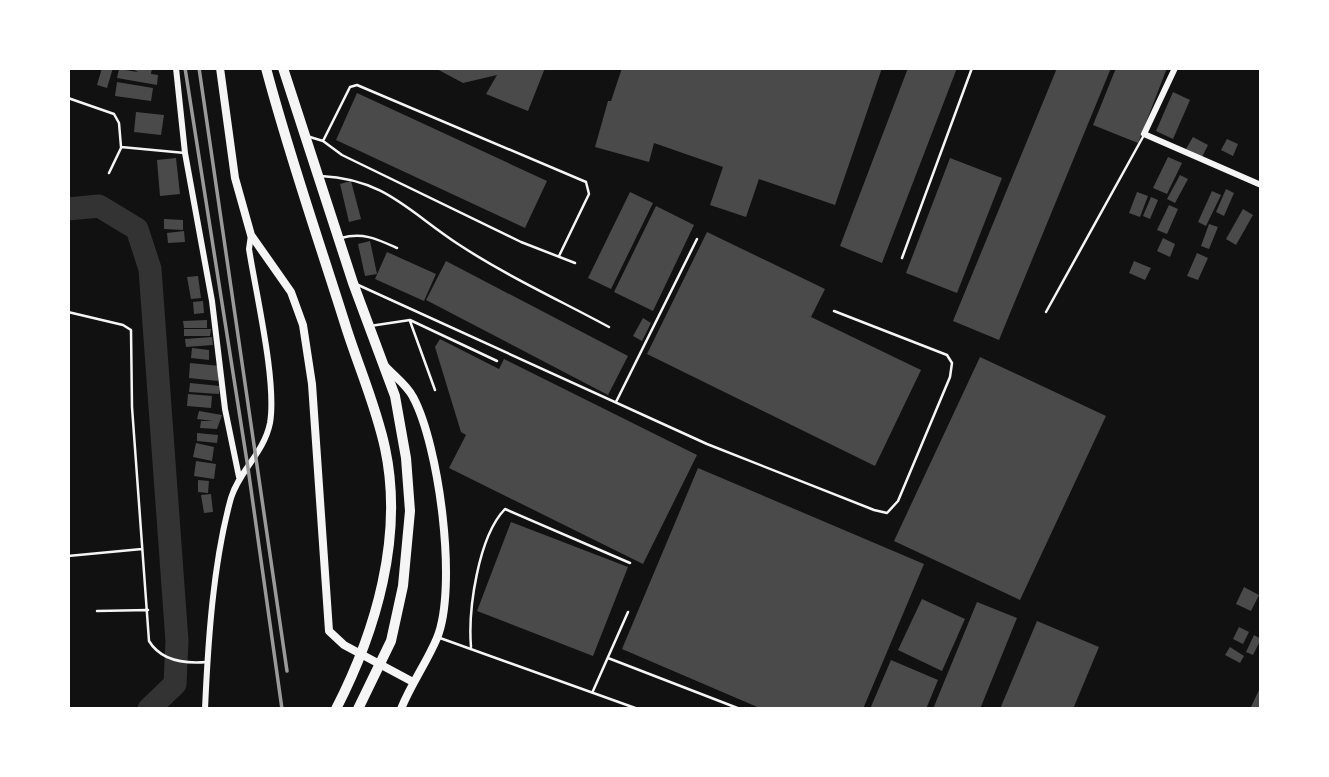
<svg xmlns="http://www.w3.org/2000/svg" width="1329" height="777" font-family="'Open Sans',sans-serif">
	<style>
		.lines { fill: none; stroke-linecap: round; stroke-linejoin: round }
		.river { stroke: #333; stroke-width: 23 }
		.building { fill: #4a4a4a }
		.service { stroke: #f5f5f5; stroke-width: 2.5 }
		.minor { stroke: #f5f5f5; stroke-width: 6 }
		.tertiary { stroke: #f5f5f5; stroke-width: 8 }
		.trunk { stroke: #f5f5f5; stroke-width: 10 }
		.rail { stroke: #9a9a9a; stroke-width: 3.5 }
	</style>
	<rect width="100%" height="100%" fill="#111"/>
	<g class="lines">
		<!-- river -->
		<path class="river" d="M68,209L99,206L137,229L150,269L177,641L175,684L149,709"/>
	</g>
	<!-- building -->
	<path class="building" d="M102,68H113L107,88L97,85Z
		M131,68H152L151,74L158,75L157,85L117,78L119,69L138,72Z
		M435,68H545L528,111L486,94L497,75L463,83Z
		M622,68H882L835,205L759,179L746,217L710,205L723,167L654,143L649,162L595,147L608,101H611Z
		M908,68H957L882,263L840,246Z
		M1057,68H1111L999,340L953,321Z
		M1116,68H1167L1138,143L1093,125Z
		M117,82L153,88L151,101L115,96Z
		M1173,92L1190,100L1173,139L1156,131Z
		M357,93L547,181L525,228L336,140Z
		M136,112L164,115L161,135L134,132Z
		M1193,137L1208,145L1202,157L1186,149Z
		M1227,139L1238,144L1233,156L1221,150Z
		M1168,157L1182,163L1167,194L1153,188Z
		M176,158L180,194L160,196L157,160Z
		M950,158L1002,178L957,293L906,273Z
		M1180,175L1188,179L1175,203L1167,199Z
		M351,181L361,219L349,222L340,184Z
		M1226,189L1234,193L1224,216L1216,212Z
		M1212,191L1221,195L1206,226L1198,222Z
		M630,192L653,203L611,289L588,278Z
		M1137,192L1148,196L1140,217L1129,213Z
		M1151,197L1158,200L1150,219L1143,216Z
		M1169,205L1178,209L1167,234L1157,230Z
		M656,206L694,225L653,311L614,292Z
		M1243,209L1253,215L1236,245L1226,239Z
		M164,219L183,220V230L164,229Z
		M1209,224L1218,227L1209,249L1201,246Z
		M184,231L185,242L168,243L167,233Z
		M707,232L825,289L811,317L921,370L875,466L647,354Z
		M1163,238L1175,244L1170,257L1157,251Z
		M370,241L377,274L365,276L358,244Z
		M387,252L436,274L424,301L375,279Z
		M1197,253L1208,258L1198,280L1187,276Z
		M446,261L628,356L608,395L426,300Z
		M1134,261L1151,268L1145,280L1129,273Z
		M198,276L201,298L191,299L187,277Z
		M203,301L204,313L194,314L193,302Z
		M643,318L651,323L642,341L633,336Z
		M207,320V328H184L183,321Z
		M184,329H211L210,336H184Z
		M212,337L213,345L186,347L185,339Z
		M440,339L499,369L504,359L697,455L643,564L449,468L466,435L461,432L435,347Z
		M192,348L209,350V360L191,358Z
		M980,357L1106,416L1020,600L894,541Z
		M190,363L220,366L218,381L189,378Z
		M190,383L220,386L219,394L189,392Z
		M188,394L212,396L211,408L187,406Z
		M199,411L222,415L217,429L200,428L201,421H213L197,419Z
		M197,433L218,435L217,443L197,441Z
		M196,443L214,447L212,461L193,457Z
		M196,461L216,464L214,479L194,476Z
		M698,468L924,564L863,709H762L622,649Z
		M198,480L209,481L208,493L198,492Z
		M211,494L213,512L204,513L201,495Z
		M511,522L628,567L593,656L477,611Z
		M1244,587L1259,595L1251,611L1236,604Z
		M922,599L965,619L942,671L898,650Z
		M977,602L1017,618L980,709H933Z
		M1037,621L1099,647L1073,709H1000Z
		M1239,627L1249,632L1243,644L1233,639Z
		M1254,635L1261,639L1253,655L1246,652Z
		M1230,647L1244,656L1240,663L1225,655Z
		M891,660L938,680L926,709H870Z
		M1261,686V709H1250Z"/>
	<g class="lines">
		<!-- service -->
		<path class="service" d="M68,98L114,114L119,123L121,147L185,153
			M310,137L323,141L342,155L521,242L575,263
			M323,141L350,87L357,85L586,182L589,194L559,256
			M109,173L121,148
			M321,176C385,179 409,212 458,244C505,275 559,300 609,327
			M341,238C363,232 377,239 397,248
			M902,258L972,68
			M356,284L707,444L874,510L887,513L898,501L950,377L952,363L947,355L834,311
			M68,312L123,325L131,330L132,407L149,641C161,661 184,664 207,662
			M1046,312L1144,135
			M410,321L435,390
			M370,326L410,320L497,361
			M616,402L697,239
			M68,556L142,549
			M97,611L148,610
			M440,638L638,709
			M471,647C468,610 478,537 505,509L630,563
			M608,658L740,709
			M593,691L628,612"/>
		<!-- minor -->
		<path class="minor" d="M176,68L185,153L212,301L225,409L239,477
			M1175,68L1144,134L1261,185
			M205,709C208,642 213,563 231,498C239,471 264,453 270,423C277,382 256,294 249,249L251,235"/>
		<!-- tertiary -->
		<path class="tertiary" d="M220,68L235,178L251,235L291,292L303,325L312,384L329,631L344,645L413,682
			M385,366C394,376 407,385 413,397C439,445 458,587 437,638C427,662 411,684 401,709"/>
		<!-- trunk -->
		<path class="trunk" d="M266,68C289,155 319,241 346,327C359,368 376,406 385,448C404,536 376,631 336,709
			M283,68L353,283L395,396L406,458L410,511L403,586L391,641L358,709"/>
		<!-- rail -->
		<path class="rail" d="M185,68L248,468L282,709
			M199,68L287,671"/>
	</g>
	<!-- border -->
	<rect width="1329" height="777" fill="none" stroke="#ffffff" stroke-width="140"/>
</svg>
